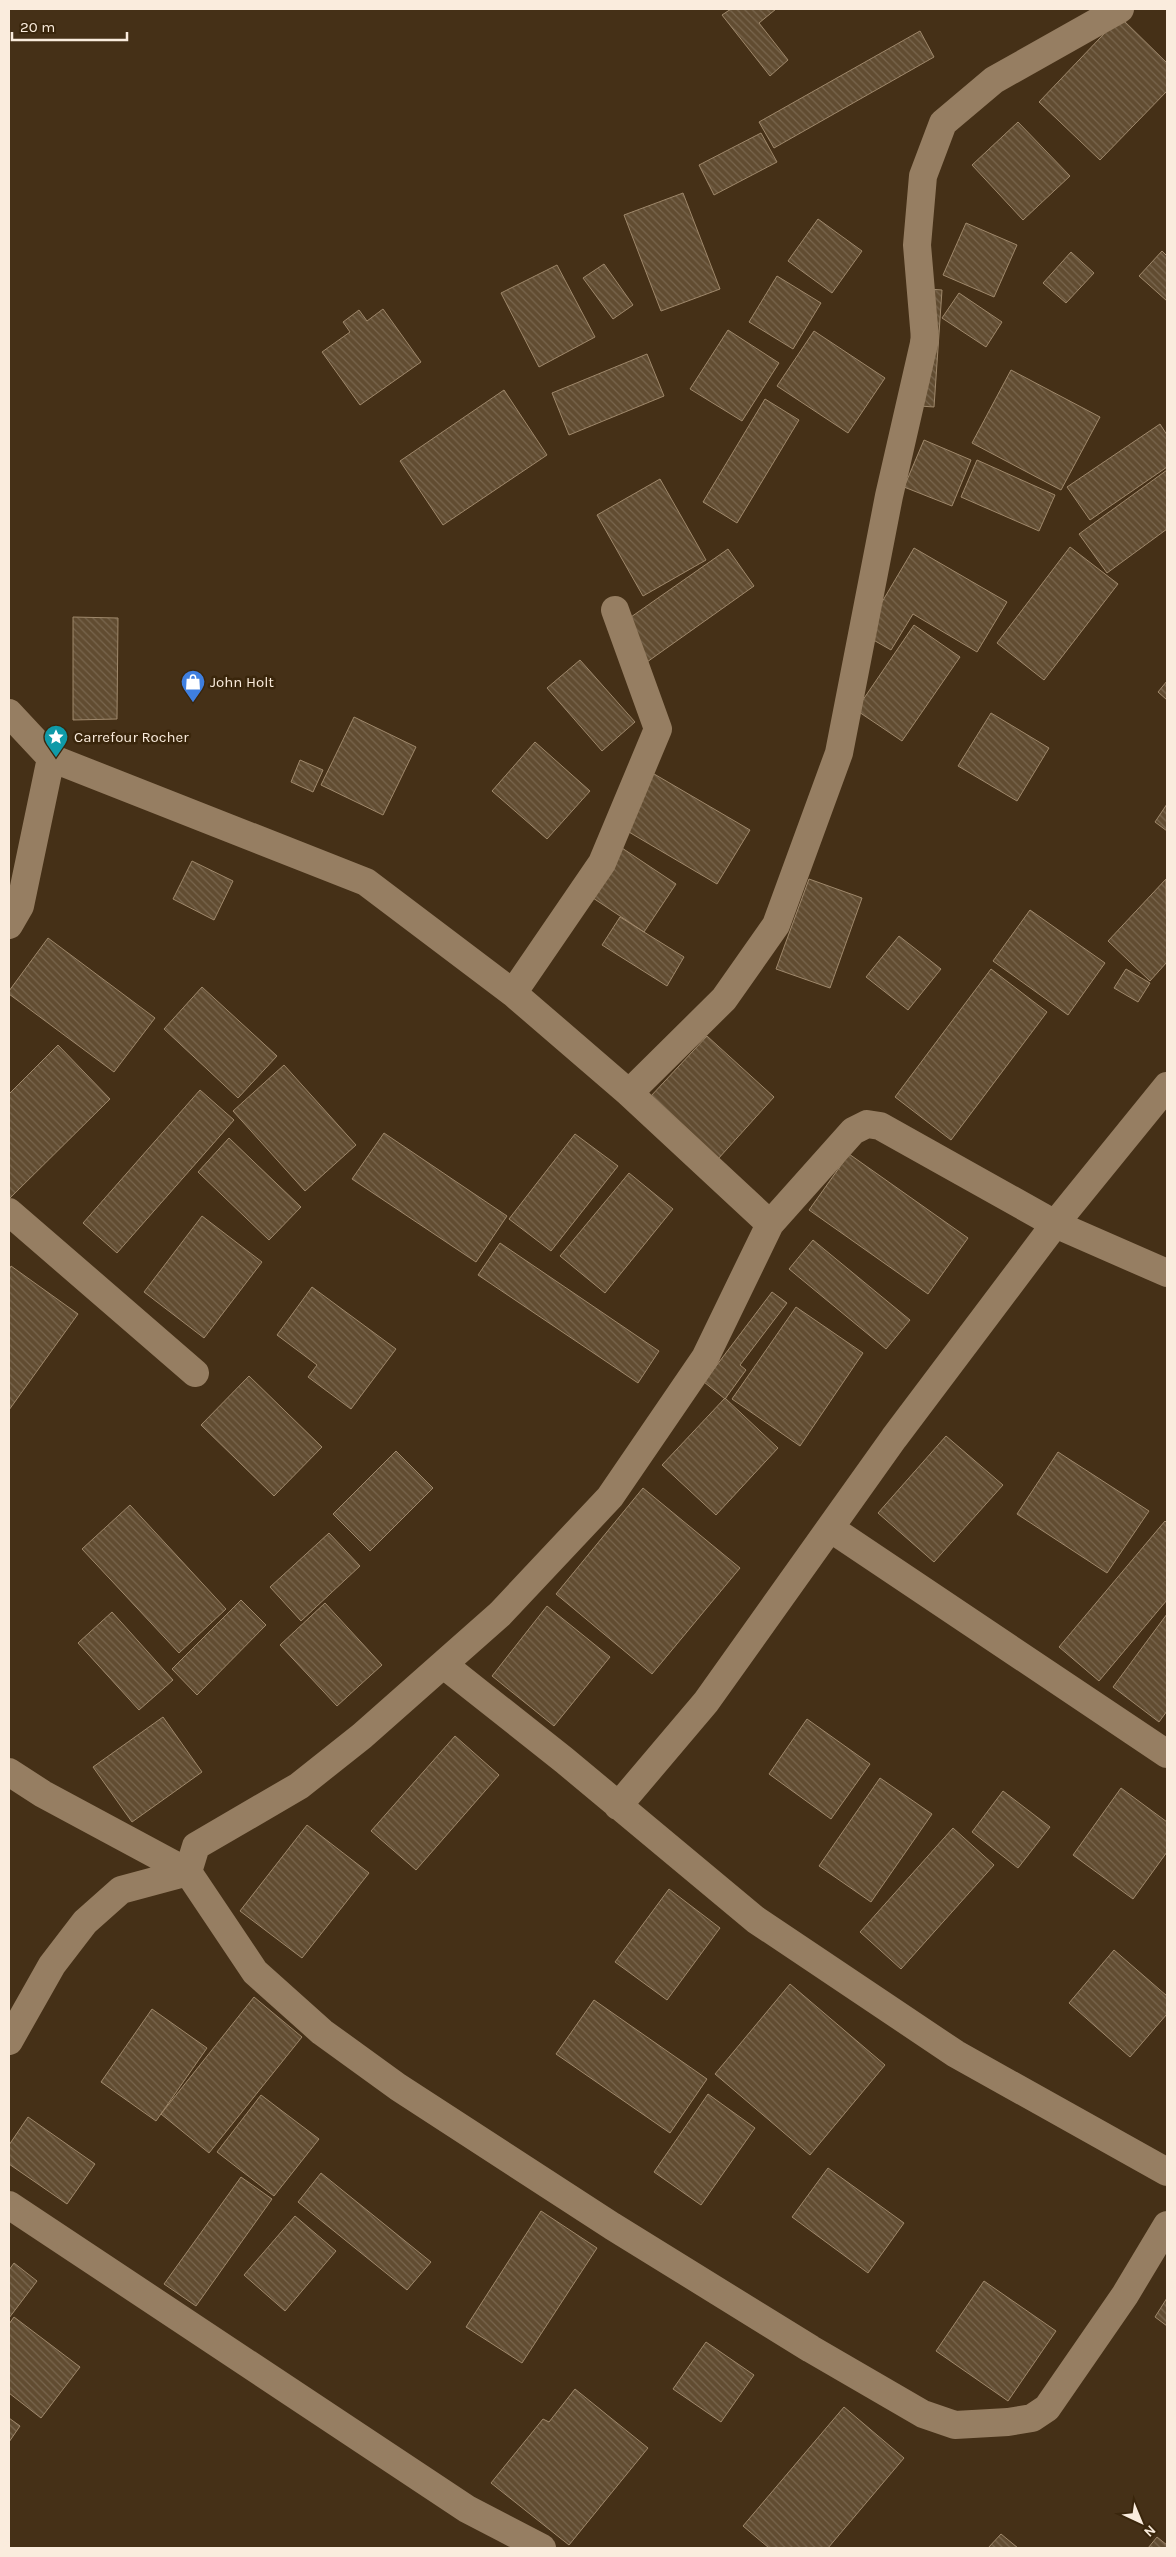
<svg xmlns="http://www.w3.org/2000/svg" width="1176" height="2557" font-family="Karla,sans-serif">
	<style>
		.building { fill: url(#building-back-hatch); stroke: #9f886b }
		.lines { fill: none; stroke-linecap: round; stroke-linejoin: round }
		.minor { stroke: #967e62; stroke-width: 28 }
		.labels { text-anchor: middle; stroke-width: 5; stroke-linejoin: round; paint-order: stroke }
		.poi-label { font-size: 15px; fill: #faecdd; stroke: #3a260c; text-anchor: start }
	</style>
	<defs>
		<pattern id="building-back-hatch" width="6" height="6" patternUnits="userSpaceOnUse" patternTransform="scale(1.25)"><rect width="6" height="6" fill="#614c31"/><path d="M-1 5l2 2M0 0l6 6M5-1l2 2" fill="none" stroke="#79664e"/></pattern>
	</defs>
	<rect width="100%" height="100%" fill="#453017"/>
	<!-- building -->
	<path class="building" d="M731,9H776L759,23L788,60L770,76L722,15Z
		M1120,17L1167,63V91L1100,160L1039,102Z
		M920,31L934,57L774,148L759,122Z
		M1018,122L1070,176L1023,220L972,165Z
		M761,133L777,162L714,195L699,165Z
		M683,193L720,289L661,311L624,215Z
		M818,219L862,251L832,293L788,261Z
		M966,223L1017,245L994,297L943,275Z
		M1162,251L1167,256V301L1139,276Z
		M1071,252L1094,273L1066,303L1043,283Z
		M604,264L633,305L613,319L583,278Z
		M557,265L595,337L539,367L501,293Z
		M777,276L821,303L793,349L749,322Z
		M915,288L942,290L934,407L906,405Z
		M959,293L1002,322L986,347L942,318Z
		M383,309L421,362L360,405L322,352L350,332L343,322L359,310L367,321Z
		M728,330L779,363L742,421L690,389Z
		M814,331L885,378L848,433L777,386Z
		M647,354L664,396L569,435L552,393Z
		M1011,370L1100,417L1061,490L972,443Z
		M504,390L547,455L443,525L400,461Z
		M765,399L799,420L737,523L703,502Z
		M1160,424L1167,435V467L1090,520L1067,487Z
		M924,440L971,460L952,506L904,487Z
		M977,460L1055,495L1039,531L961,497Z
		M1167,470V529L1107,573L1079,534Z
		M660,479L706,560L643,596L597,515Z
		M1070,547L1118,584L1044,680L997,643Z
		M914,548L1007,602L977,652L913,614L891,650L863,634Z
		M728,549L754,586L647,662L621,624Z
		M73,617L118,618L117,719L73,720Z
		M914,625L960,657L902,741L856,710Z
		M580,660L635,722L602,751L547,688Z
		M1167,681V700L1158,692Z
		M991,713L1049,748L1017,801L958,766Z
		M354,717L416,747L383,815L321,785Z
		M535,742L590,791L547,839L492,791Z
		M300,760L323,770L313,792L291,782Z
		M649,771L750,830L717,884L617,825Z
		M1167,804V831L1155,822Z
		M619,846L676,884L644,932L587,894Z
		M192,861L233,881L214,920L173,899Z
		M809,879L862,898L830,988L776,969Z
		M1166,879L1167,962L1150,981L1108,941Z
		M1030,910L1105,963L1068,1015L993,961Z
		M620,917L684,957L667,986L602,945Z
		M899,936L941,969L908,1010L866,977Z
		M48,938L155,1018L114,1072L9,994V991Z
		M991,969L1047,1012L951,1140L895,1097Z
		M1126,969L1150,983L1138,1002L1114,988Z
		M202,987L277,1056L238,1098L164,1029Z
		M707,1036L774,1097L718,1159L650,1097Z
		M58,1045L110,1099L9,1199V1094Z
		M284,1065L356,1145L305,1191L233,1111Z
		M200,1090L234,1120L117,1253L83,1223Z
		M384,1133L507,1216L476,1262L352,1179Z
		M575,1134L618,1166L551,1251L509,1219Z
		M229,1138L301,1207L269,1240L198,1172Z
		M849,1154L968,1238L928,1294L809,1210Z
		M629,1173L673,1209L605,1293L560,1256Z
		M202,1216L262,1262L204,1338L144,1292Z
		M813,1240L910,1320L886,1349L789,1269Z
		M500,1243L659,1351L638,1383L478,1275Z
		M11,1266L78,1314L9,1410V1270Z
		M312,1287L396,1349L351,1409L308,1377L317,1365L277,1335Z
		M772,1292L787,1303L740,1365L746,1370L725,1399L704,1382Z
		M796,1307L863,1353L800,1446L732,1399Z
		M249,1376L322,1447L274,1496L201,1425Z
		M725,1398L778,1448L716,1515L662,1465Z
		M946,1436L1003,1485L934,1562L878,1513Z
		M396,1451L433,1488L370,1551L333,1514Z
		M1058,1452L1149,1511L1107,1573L1017,1514Z
		M643,1488L740,1568L652,1674L556,1594Z
		M130,1505L226,1609L179,1653L82,1549Z
		M1165,1521L1167,1523V1600L1099,1681L1059,1647Z
		M329,1533L360,1566L301,1621L270,1587Z
		M241,1600L266,1625L197,1695L172,1669Z
		M325,1603L382,1665L337,1706L280,1645Z
		M547,1606L610,1657L554,1726L492,1676Z
		M112,1612L173,1680L139,1710L78,1643Z
		M1167,1614V1711L1159,1722L1113,1687Z
		M163,1717L202,1772L132,1822L93,1767Z
		M807,1719L870,1764L831,1819L769,1774Z
		M455,1736L499,1775L416,1870L371,1831Z
		M880,1778L932,1814L871,1902L819,1866Z
		M1121,1788L1167,1822V1852L1133,1899L1073,1855Z
		M1003,1791L1050,1827L1018,1868L972,1832Z
		M307,1825L369,1873L302,1958L240,1911Z
		M953,1828L994,1865L901,1969L860,1932Z
		M669,1889L720,1928L667,2000L615,1962Z
		M1114,1950L1167,1996V2014L1130,2057L1069,2003Z
		M790,1984L885,2065L810,2155L715,2074Z
		M254,1997L302,2037L209,2153L161,2114Z
		M594,2000L707,2079L670,2133L556,2054Z
		M152,2009L207,2048L156,2121L101,2082Z
		M708,2094L755,2128L701,2205L654,2172Z
		M261,2095L319,2139L274,2196L217,2152Z
		M28,2117L95,2164L67,2204L9,2164V2145Z
		M828,2168L904,2223L868,2273L792,2217Z
		M321,2173L431,2262L407,2290L298,2202Z
		M241,2177L272,2199L196,2306L164,2284Z
		M541,2211L597,2248L522,2363L466,2327Z
		M295,2216L336,2251L285,2311L244,2275Z
		M14,2263L37,2281L9,2318V2270Z
		M984,2281L1056,2331L1008,2401L936,2351Z
		M1167,2298V2326L1155,2317Z
		M14,2317L80,2367L41,2418L9,2393V2324Z
		M706,2342L754,2375L721,2422L673,2389Z
		M575,2389L648,2448L569,2545L491,2483L543,2419L549,2422Z
		M844,2407L904,2458L828,2548H769L743,2526Z
		M9,2418L20,2426L9,2442Z
		M1001,2534L1018,2548H988Z
		M1157,2537L1167,2545V2548H1148Z"/>
	<g class="lines">
		<!-- minor -->
		<path class="minor" d="M9,713L51,758L366,882L513,993L629,1093L770,1224
			M9,925L20,906L51,758
			M513,993L602,863L658,729L615,610
			M629,1093L724,999L776,925L839,753L889,496L925,339L917,245L923,176L943,123L994,80L1120,9
			M9,1212L195,1373
			M830,1528L1167,1754
			M444,1665L564,1760L756,1920L956,2054L1167,2172
			M9,1772L43,1794L188,1872L255,1972L322,2032L398,2087L612,2226L811,2349L923,2414L955,2425L1008,2422L1032,2418L1047,2408L1125,2295L1167,2225
			M618,1806L706,1702L894,1438L1055,1224L1167,1086
			M9,2041L52,1965L85,1922L121,1890L188,1872L196,1846L299,1786L362,1736L500,1614L610,1497L705,1358L770,1224L853,1131L867,1124L880,1126L1055,1224L1167,1273
			M9,2205L467,2509L542,2548"/>
	</g>
	<!-- icons -->
	<defs>
		<symbol id="shop-pin" viewBox="-11 -11 22 30"><path d="M0 17L-7.5 6A9.5 9.5 0 1 1 7.5 6Z" fill="#3f7fe0" stroke="#3a260c"/><path d="M-5-2.5h2.3a2.7 3.5 0 0 1 5.4 0H5L5.5 6h-11ZM-1.5-2.5h3a1.5 2.3 0 0 0-3 0Z" fill="#fff"/></symbol>
		<symbol id="sight-pin" viewBox="-11 -11 22 30"><path d="M0 17L-7.5 6A9.5 9.5 0 1 1 7.5 6Z" fill="#0f9aa8" stroke="#3a260c"/><path d="M0-6L1.8-2.2L6-1.7L2.9 1.2L3.7 5.4L0 3.3L-3.7 5.4L-2.9 1.2L-6-1.7L-1.8-2.2Z" fill="#fff"/></symbol>
	</defs>
	<g fill-rule="evenodd">
		<use href="#shop-pin" x="179" y="668" width="28" height="38"/>
		<use href="#sight-pin" x="42" y="723" width="28" height="38"/>
	</g>
	<g class="labels">
		<!-- poi labels -->
		<g class="poi-label">
			<text x="210" y="687">John Holt</text>
			<text x="74" y="742">Carrefour Rocher</text>
		</g>
	</g>
	<!-- border -->
	<rect width="1176" height="2557" fill="none" stroke="#faecdd" stroke-width="20"/>
	<!-- north arrow -->
	<g transform="translate(1141 2522) rotate(136)" stroke="#3a260c" stroke-width="4" paint-order="stroke">
	<path d="M0-4L9 19L0 12L-9 19Z" fill="#faecdd"/>
	<text y="-8" font-size="14" font-weight="bold" text-anchor="middle" fill="#faecdd">N</text>
	</g>
	<!-- scale -->
	<path d="M12 32v8h115v-8" fill="none" stroke="#faecdd" stroke-width="2.5"/>
	<text x="20" y="32" font-size="15" fill="#faecdd" stroke="#3a260c" stroke-width="4" paint-order="stroke">20 m</text>
</svg>
